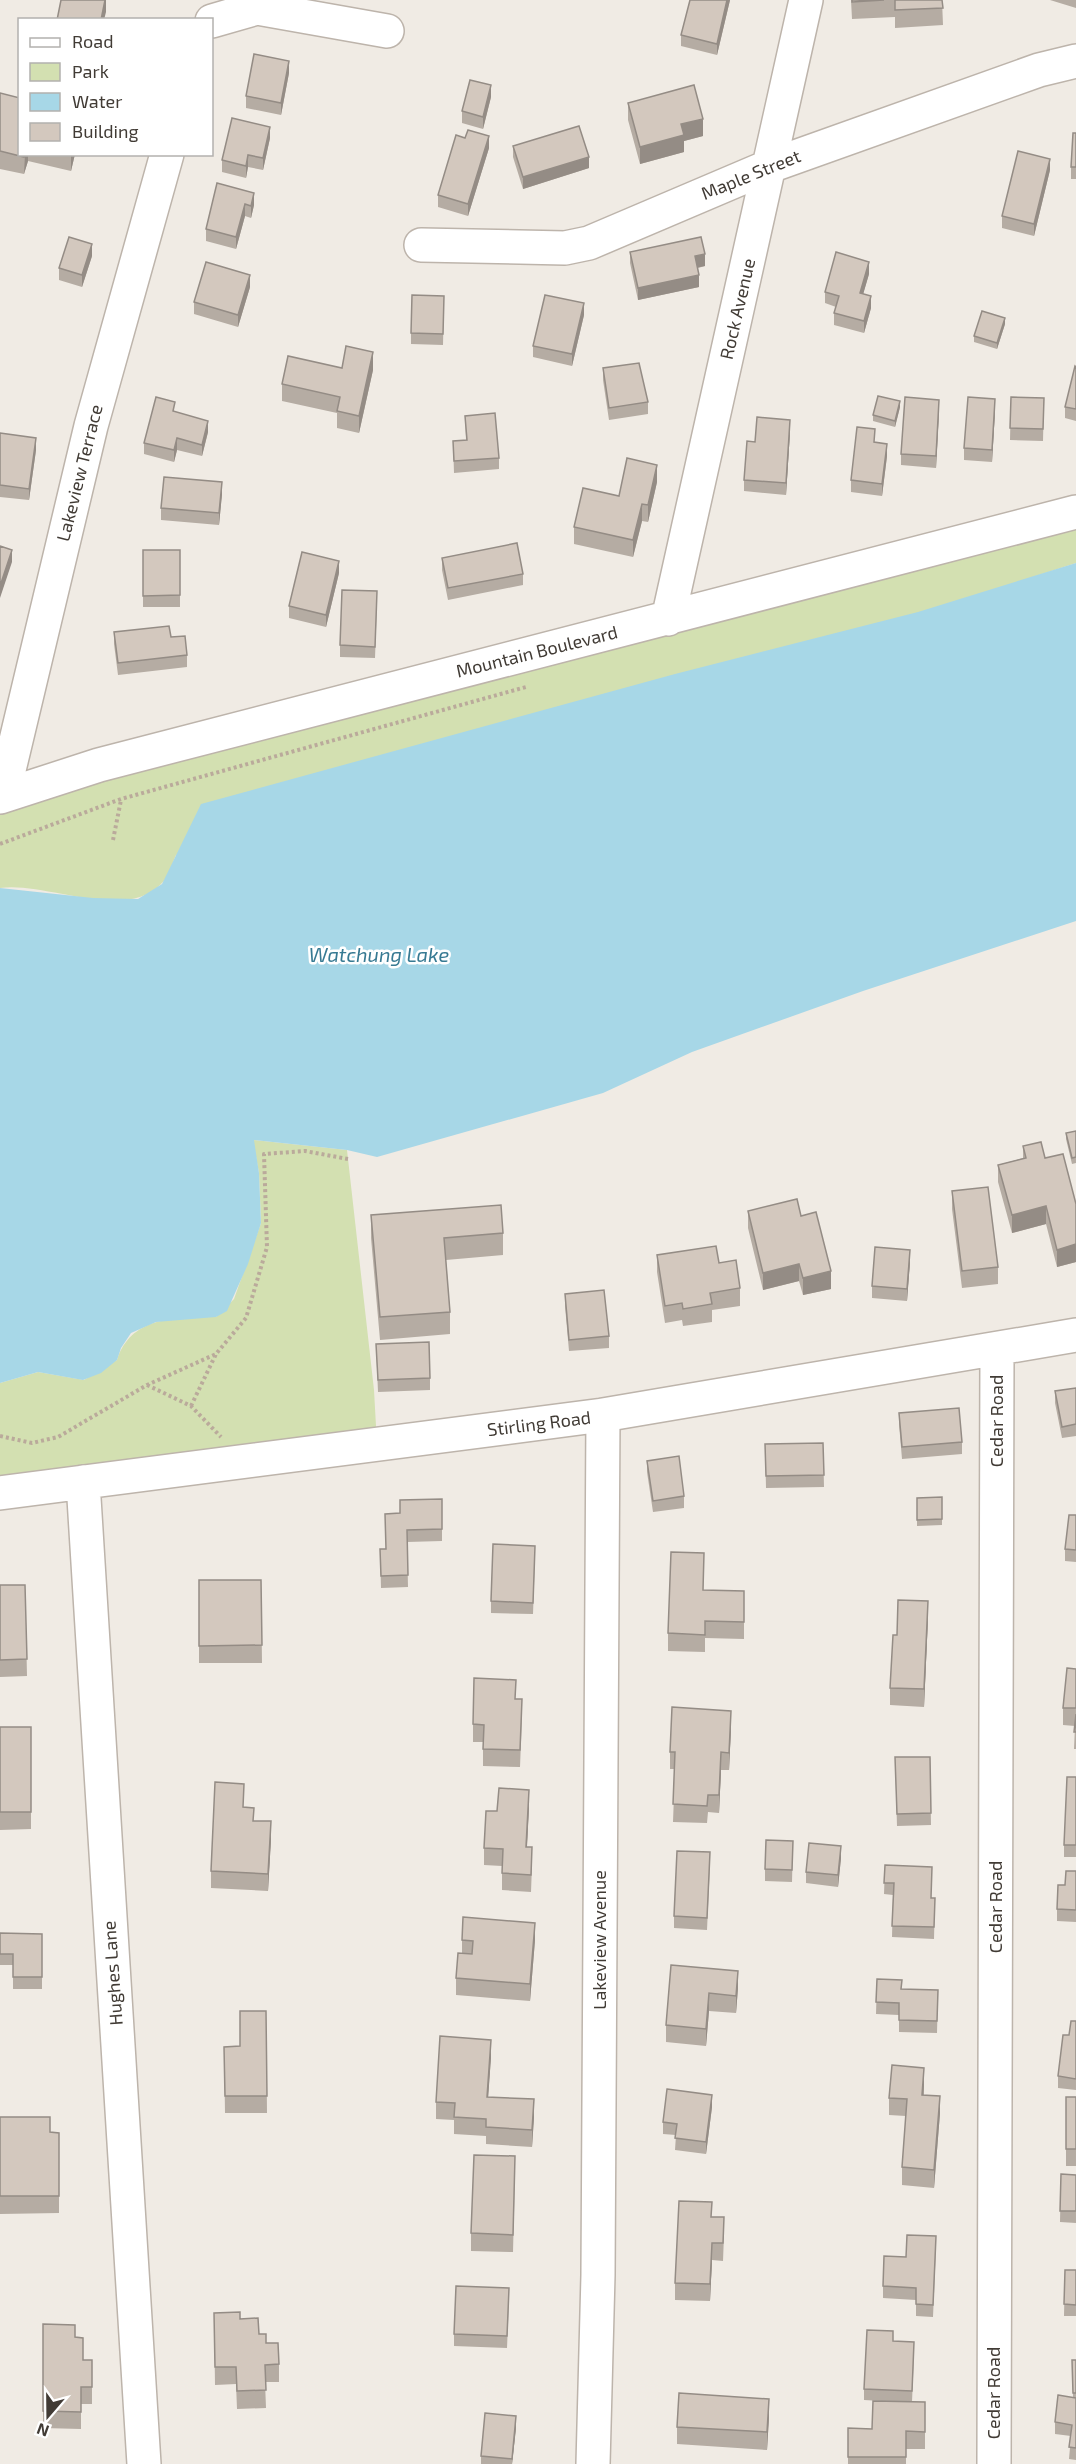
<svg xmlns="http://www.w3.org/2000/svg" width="1076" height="2464" font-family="'Exo 2',sans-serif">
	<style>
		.green { fill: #d3e0b1 }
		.water { fill: #a7d7e7 }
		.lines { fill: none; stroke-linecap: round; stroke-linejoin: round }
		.minor-casing { stroke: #bdb4ab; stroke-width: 36 }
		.path { stroke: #baaa9b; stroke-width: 4; stroke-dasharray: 3 3; stroke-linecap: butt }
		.minor { stroke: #fff; stroke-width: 33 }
		.wall { fill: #b5aca3 }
		.shaded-wall { fill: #948c85 }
		.building { fill: #d3c8be; stroke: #948c85; stroke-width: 1.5 }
		.labels { text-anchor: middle; stroke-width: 5; stroke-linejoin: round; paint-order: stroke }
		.street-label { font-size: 18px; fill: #413b35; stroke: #fff }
		.water-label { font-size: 20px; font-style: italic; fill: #377a93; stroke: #fff }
	</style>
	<rect width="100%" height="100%" fill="#f0ebe4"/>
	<!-- green -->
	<path class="green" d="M1076,512V563L176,855C172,864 168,878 161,884C126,922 44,881 0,888V797Z
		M253,1140L347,1150L374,1390L377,1444L0,1493V1383L38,1372L84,1380L117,1360C131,1316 176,1317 216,1317L234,1299L261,1223L259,1173Z"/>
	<!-- water -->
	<path class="water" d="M1076,563V921L863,991L692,1052L603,1093L377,1157L347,1150L254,1140L259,1173L261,1223L248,1264L227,1311L216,1317L156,1322L131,1333L121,1348L117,1360L101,1373L83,1380L38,1372L0,1383V888L93,898L138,899L162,884L201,804L675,674L918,612Z"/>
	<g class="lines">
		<defs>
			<path id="minor" d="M212,21L257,8L387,31
				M421,245L565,248L589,243L770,166L1039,70L1076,61
				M668,619L806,0
				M3,795L91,426L167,154
				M0,797L99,765L1076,512
				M83,1482L144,2464
				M0,1493L603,1415L1076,1335
				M593,2464L598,2275L603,1415
				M994,2464L997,1350"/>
		</defs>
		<!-- minor casing -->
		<use href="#minor" class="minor-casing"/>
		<!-- path -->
		<path class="path" d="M113,840L121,800
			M0,844L121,799L526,687
			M147,1385L191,1406L221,1437
			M191,1406L216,1354
			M0,1436L32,1443L58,1437L147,1385L216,1354L246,1318L267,1247L264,1154L305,1151L348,1159"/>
		<!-- minor -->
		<use href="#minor" class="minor"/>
	</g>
	<!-- wall -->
	<path class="wall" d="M690,0H730L717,55L681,46V35Z
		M851,0H942L943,25L895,28V17L852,19Z
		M1050,0H1076V8Z
		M289,73L281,115L246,108V96Z
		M0,93L20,154H75L71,171L28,161L24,174L0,169Z
		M491,97L483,129L462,123V111Z
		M628,103L703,136L684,141V152L640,164L628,120Z
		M1076,133V179H1071V167Z
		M270,138L263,170L248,167L246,178L222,172V160Z
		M465,138L489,148L468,216L438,207V195Z
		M513,146L589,168L523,189L513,157Z
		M1050,170L1034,236L1002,228V216Z
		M217,183L254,205L251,218L245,216L236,249L206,241V229Z
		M630,252L705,266L698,268L699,287L638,300L630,263Z
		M92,256L82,287L59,280V268Z
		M869,274L863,294L871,308L864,333L834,325V313L836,307L825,303V292Z
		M250,287L238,327L194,314V302Z
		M444,296L443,345L411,344V333Z
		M584,315L572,366L533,357V346Z
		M1005,324L997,349L974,342V336Z
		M1076,367V421L1065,418V407Z
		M342,368L373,370L359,433L337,428V413L282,401V384Z
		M603,368L648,402V414L609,420L603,380Z
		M1011,397L1044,398L1043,441L1010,440Z
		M900,407L895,427L873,421V415Z
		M939,411L936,468L901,465V454Z
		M995,411L992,462L964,460V448Z
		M175,412L208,432L202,456L177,450L174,462L144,454V443Z
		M465,416L499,458V469L454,473L453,441L466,440Z
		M790,432L786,495L744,491V480L755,442Z
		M0,433L36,450L29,500L0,497Z
		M887,456L882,496L851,492V480Z
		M657,482L648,522L642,521L633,557L574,544V527L619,496Z
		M222,494L219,525L161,520V508Z
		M143,550H180V607H143Z
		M442,558L523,574V585L448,600L442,570Z
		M339,573L326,627L289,618V606Z
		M377,603L375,658L340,657V645Z
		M114,632L171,637L187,655V667L118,675L114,644Z
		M1076,1131V1163L1072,1164L1066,1139V1133Z
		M1023,1146L1045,1158L1076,1204V1262L1057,1267L1046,1224L1012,1233L998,1182V1165L1023,1158Z
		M952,1191L998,1267V1284L962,1288L952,1209Z
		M748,1211L801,1216L831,1289L803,1295L799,1281L763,1290L748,1228Z
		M371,1215L503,1233V1255L446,1260L450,1312V1334L380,1340L371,1238Z
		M657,1255L719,1263L740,1288V1306L712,1310V1322L683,1326L682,1320L665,1323L657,1272Z
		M910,1262L907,1301L872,1298V1286Z
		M565,1294L609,1336V1348L569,1351L565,1306Z
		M376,1344L430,1378V1390L378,1392Z
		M1076,1388V1436L1062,1438L1055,1403V1391Z
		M899,1413L962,1442V1454L902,1459L899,1424Z
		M823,1443L824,1487L766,1488L765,1444Z
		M647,1461L684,1496V1508L653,1512L647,1472Z
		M942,1497V1525L917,1526V1498Z
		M442,1499V1541L407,1542L408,1587L381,1588L380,1549H386L400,1513Z
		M1076,1515V1562L1065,1561V1549Z
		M535,1557L533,1614L491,1613V1601Z
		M704,1570L703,1590L744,1608V1639L705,1638V1652L668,1651V1633Z
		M199,1580H261L262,1663H199Z
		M0,1585H25L27,1676L0,1677Z
		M928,1618L924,1707L890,1705V1688L897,1635Z
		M1076,1669V1749H1074L1075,1726L1063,1725V1708Z
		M516,1699L522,1716L520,1767L483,1766V1742H473V1724Z
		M0,1727H31V1829L0,1830Z
		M731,1728L729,1770H721L719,1813L708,1812L707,1823L673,1822L675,1769H670V1752Z
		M895,1757H930L931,1825L897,1826Z
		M1076,1777V1857H1064V1845Z
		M244,1807L254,1821L271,1839L268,1891L211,1888V1871Z
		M529,1807L527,1847L532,1865L531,1892L502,1890V1866L484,1865V1848L497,1811Z
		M793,1841L792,1882L765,1881V1869Z
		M841,1858L838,1887L806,1883V1872Z
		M710,1864L707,1930L674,1928V1916Z
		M885,1865L932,1898H935L934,1939L892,1937L893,1895L884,1894Z
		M1076,1871V1922L1057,1921V1909L1065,1885Z
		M0,1933L42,1934V1989H13V1965H0Z
		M462,1940H535L530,2001L456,1995V1978L462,1953Z
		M738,1971V1988L736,2013L709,2011L706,2046L666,2042V2025Z
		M877,1979L901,1989L938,1990L937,2033L899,2032V2015L876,2014Z
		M266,2011L267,2113H225L224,2047L240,2046Z
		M1076,2021V2090L1058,2088V2076L1069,2035Z
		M491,2057L488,2097L534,2117L532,2147L486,2144V2136L454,2134V2120L436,2119V2102Z
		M924,2085V2095L940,2113L934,2188L902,2185V2167L906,2116L889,2115V2098Z
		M1066,2097H1076V2166H1066Z
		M712,2107L706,2154L675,2150L676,2135L663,2134V2122Z
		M0,2117L50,2132L59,2133V2213L0,2214Z
		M515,2173L513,2252L471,2251V2233Z
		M1061,2174L1076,2175V2223L1060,2222Z
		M712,2217L724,2235L723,2261L712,2260L710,2301L675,2300V2283Z
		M936,2248L933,2317L916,2316V2300L883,2298V2286L906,2257Z
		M1065,2270H1076V2316H1064Z
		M509,2300L507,2348L454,2346V2334Z
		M214,2313L240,2319L259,2334L266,2343L279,2364V2382H265L266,2408L237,2409L236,2384L215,2385Z
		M43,2324L75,2337L83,2360H92V2404H81V2429L43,2428Z
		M893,2341L914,2354L912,2402H925V2449H906V2464H848V2428L872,2429L899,2402L864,2400V2389Z
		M1072,2360H1076V2460L1069,2459L1071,2436L1055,2434V2422L1073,2397Z
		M769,2417L767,2450L677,2444V2427Z
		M516,2428L512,2464H481V2456Z"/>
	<!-- shaded-wall -->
	<path class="shaded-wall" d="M105,0H106V12L104,20H101Z
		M727,0H730L717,55V44Z
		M289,61V73L281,115V103Z
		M491,85V97L483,129V117Z
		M703,119V136L684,141V152L640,164V147L681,124Z
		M270,127V138L263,170V158Z
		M489,136V148L468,216V204Z
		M25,154H28V161L24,174Z
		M71,154H75L71,171Z
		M248,155V167L246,178V166Z
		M589,157V168L523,189V177Z
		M1050,159V170L1034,236V224Z
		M254,193V205L251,218V206Z
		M245,204V216L236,249V237Z
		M92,244V256L82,287V275Z
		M705,254V266L695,268V256Z
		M869,262V274L860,305V293Z
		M250,275V287L238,327V315Z
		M699,275V287L638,300V288Z
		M871,296V308L864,333V321Z
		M584,303V315L572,366V354Z
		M1005,318V324L997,349V343Z
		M373,352V370L359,433V416Z
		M995,399V411L992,462V450Z
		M939,400V411L936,468V456Z
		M900,401V407L895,427V421Z
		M790,420V432L786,495V483Z
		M208,421V432L202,456V445Z
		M36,438V450L29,500V489Z
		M177,438V450L174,462V450Z
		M887,444V456L882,496V484Z
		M657,465V482L648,522V505Z
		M222,482V494L219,525V513Z
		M642,504V521L633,557V540Z
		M12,550V562L0,598V586Z
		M339,561V573L326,627V615Z
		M1046,1206V1224L1012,1233V1215Z
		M1076,1244V1262L1057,1267V1250Z
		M910,1250V1262L907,1301V1289Z
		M799,1264V1281L763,1290V1273Z
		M831,1271V1289L803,1295V1278Z
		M928,1601V1618L924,1707V1689Z
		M731,1711V1728L729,1770V1753Z
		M721,1752V1770L719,1813V1795Z
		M529,1790V1807L526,1864V1847Z
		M271,1821V1839L268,1891V1874Z
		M841,1846V1858L838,1887V1875Z
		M535,1923V1940L530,2001V1984Z
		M738,1971V1988L736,2013V1996Z
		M709,1993V2011L706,2046V2029Z
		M491,2040V2057L487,2114V2097Z
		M924,2068V2085L922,2112V2095Z
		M712,2095V2107L706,2154V2142Z
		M940,2096V2113L934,2188V2170Z
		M534,2099V2117L532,2147V2130Z
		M712,2243V2260L710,2301V2284Z
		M769,2399V2417L767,2450V2432Z
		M516,2416V2428L512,2464V2459Z"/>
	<!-- building -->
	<path class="building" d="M61,0H105L101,20H57Z
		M690,0H727L717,44L681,35Z
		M852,0H884L852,2Z
		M895,0H942L943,8L895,10Z
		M254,54L289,61L281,103L246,96Z
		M470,80L491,85L483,117L462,111Z
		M694,85L703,119L681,124L684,135L640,147L628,103Z
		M0,93L20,98V154H25L24,157L0,151Z
		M232,118L270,127L263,158L248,155L246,166L222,160Z
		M579,126L589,157L523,177L513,146Z
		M468,130L489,136L468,204L438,195L456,135L465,138Z
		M1073,133H1076V167H1071Z
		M1018,151L1050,159L1034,224L1002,216Z
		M217,183L254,193L251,206L245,204L236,237L206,229Z
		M69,237L92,244L82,275L59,268Z
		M701,237L705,254L695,256L699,275L638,288L630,252Z
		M836,252L869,262L860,293L871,296L864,321L834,313L839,296L825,292Z
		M206,262L250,275L238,315L194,302Z
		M412,295L444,296L443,334L411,333Z
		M545,295L584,303L572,354L533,346Z
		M982,311L1005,318L997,343L974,336Z
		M346,346L373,352L359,416L337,411L340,397L282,384L288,356L342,368Z
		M639,363L648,402L609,408L603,368Z
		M1075,366L1076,367V409L1065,407Z
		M878,396L900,401L895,421L873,415Z
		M156,397L175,402L173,411L208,421L202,445L177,438L174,450L144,443Z
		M905,397L939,400L936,456L901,454Z
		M968,397L995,399L992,450L964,448Z
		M1011,397L1044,398L1043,429L1010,428Z
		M495,413L499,458L454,461L453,441L467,440L465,416Z
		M757,417L790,420L786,483L744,480L747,441L755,442Z
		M857,427L875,429L874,442L887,444L882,484L851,480Z
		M0,433L36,438L29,489L0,485Z
		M627,458L657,465L648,505L642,504L633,540L574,527L583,488L619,496Z
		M164,477L222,482L219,513L161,508Z
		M517,543L523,574L448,588L442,558Z
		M0,546L12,550L0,586Z
		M143,550H180V595L143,596Z
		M302,552L339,561L326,615L289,606Z
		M342,590L377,591L375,647L340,645Z
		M169,626L171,637L185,636L187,655L118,663L114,632Z
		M1076,1131V1157L1072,1158L1066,1133Z
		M1041,1142L1045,1158L1063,1154L1076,1204V1244L1057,1250L1046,1206L1012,1215L998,1165L1026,1158L1023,1146Z
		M988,1187L998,1267L962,1271L952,1191Z
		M797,1199L801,1216L816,1212L831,1271L803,1278L799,1264L763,1273L748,1211Z
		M501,1205L503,1233L444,1238L450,1312L380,1317L371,1215Z
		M716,1246L719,1263L736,1260L740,1288L710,1293L712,1304L683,1309L682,1303L665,1306L657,1255Z
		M875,1247L910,1250L907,1289L872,1286Z
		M604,1290L609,1336L569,1340L565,1294Z
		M429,1342L430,1378L378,1380L376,1344Z
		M1076,1388V1424L1062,1427L1055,1391Z
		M959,1408L962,1442L902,1447L899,1413Z
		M823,1443L824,1475L766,1476L765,1444Z
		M679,1456L684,1496L653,1501L647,1461Z
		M942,1497V1519L917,1520V1498Z
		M442,1499V1529L407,1530L408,1575L381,1576L380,1549H386L385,1514L400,1513V1500Z
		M1069,1515H1076V1550L1065,1549Z
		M493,1544L535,1546L533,1603L491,1601Z
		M671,1552L704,1553L703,1590L744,1591V1622L705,1621V1635L668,1633Z
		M199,1580H261L262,1645L199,1646Z
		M0,1585H25L27,1659L0,1660Z
		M898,1600L928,1601L924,1689L890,1688L893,1635H897Z
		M1067,1668L1076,1669V1708H1063Z
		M474,1678L516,1680L515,1699H522L520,1750L483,1749L484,1725L473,1724Z
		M672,1707L731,1711L729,1753L721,1752L719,1795H708L707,1806L673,1804L675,1752H670Z
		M1076,1714V1732H1074Z
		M0,1727H31V1812H0Z
		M895,1757H930L931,1813L897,1814Z
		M1067,1777H1076V1845H1064Z
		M215,1782L244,1784L243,1807L254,1808L253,1821H271L268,1874L211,1871Z
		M499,1788L529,1790L526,1847H532L531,1875L502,1873L503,1849L484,1848L486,1811H497Z
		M766,1840L793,1841L792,1870L765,1869Z
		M809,1843L841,1846L838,1875L806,1872Z
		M677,1851L710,1852L707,1918L674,1916Z
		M885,1865L932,1867L931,1898H935L934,1927L892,1926L894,1883H884Z
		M1066,1871H1076V1910L1057,1909L1058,1885H1065Z
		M463,1917L535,1923L530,1984L456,1978L458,1953L472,1954L473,1941L462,1940Z
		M0,1933L42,1934V1977H13V1954H0Z
		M671,1965L738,1971L736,1996L709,1993L706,2029L666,2025Z
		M877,1979L902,1980L901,1989L938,1990L937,2021L899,2020V2003L876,2002Z
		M240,2011H266L267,2096H225L224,2047L240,2046Z
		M1071,2021H1076V2079L1058,2076L1063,2035H1069Z
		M440,2036L491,2040L487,2097L534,2099L532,2130L486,2127V2119L454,2117L455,2103L436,2102Z
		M892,2065L924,2068L922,2095L940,2096L934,2170L902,2167L907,2099L889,2098Z
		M667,2089L712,2095L706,2142L675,2138L677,2124L663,2122Z
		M1066,2097H1076V2149H1066Z
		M0,2117H50V2132L59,2133V2196H0Z
		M474,2155L515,2156L513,2235L471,2233Z
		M1061,2174L1076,2175V2211H1060Z
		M679,2201L712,2202L711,2217H724L723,2243H712L710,2284L675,2283Z
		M907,2235L936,2236L933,2305L916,2304V2288L883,2286L884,2256L906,2257Z
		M1065,2270H1076V2305L1064,2304Z
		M456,2286L509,2288L507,2336L454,2334Z
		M240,2312V2319L258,2318L259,2334H266V2343H278L279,2364L265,2365L266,2390L237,2391L236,2367H215L214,2313Z
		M43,2324L75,2325V2337L83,2338V2360H92V2387H81V2412L43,2411Z
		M867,2330L893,2331V2341L914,2342L912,2391L864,2389Z
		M1072,2360H1076V2393H1073Z
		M679,2393L769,2399L767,2432L677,2427Z
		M1058,2395L1076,2398V2448L1069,2447L1072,2425L1055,2422Z
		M873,2401L925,2402V2432L906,2431V2457H848V2428L872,2429Z
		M485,2413L516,2416L512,2459L481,2456Z"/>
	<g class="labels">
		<!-- street labels -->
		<g class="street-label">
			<text transform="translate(751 175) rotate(-22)" y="6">Maple Street</text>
			<text transform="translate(738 309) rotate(-77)" y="6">Rock Avenue</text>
			<text transform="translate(80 473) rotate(-76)" y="6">Lakeview Terrace</text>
			<text transform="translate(537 652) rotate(-14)" y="6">Mountain Boulevard</text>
			<text transform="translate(997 1421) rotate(-90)" y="6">Cedar Road</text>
			<text transform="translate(539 1424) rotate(-7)" y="6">Stirling Road</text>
			<text transform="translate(996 1907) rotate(-90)" y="6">Cedar Road</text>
			<text transform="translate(600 1940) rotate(-90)" y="6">Lakeview Avenue</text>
			<text transform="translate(113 1973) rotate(-94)" y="6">Hughes Lane</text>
			<text transform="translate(994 2393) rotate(-90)" y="6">Cedar Road</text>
		</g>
		<!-- water labels -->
		<g class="water-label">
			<text x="379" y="962">Watchung Lake</text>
		</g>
	</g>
	<!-- legend -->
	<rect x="18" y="18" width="195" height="138" fill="#ffffff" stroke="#b3b1ae" stroke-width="1.5"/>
	<rect x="30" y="38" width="30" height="9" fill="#ffffff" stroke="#b3b1ae" stroke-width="1.5"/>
	<text x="72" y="48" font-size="18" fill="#413b35">Road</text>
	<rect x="30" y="63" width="30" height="18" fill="#d3e0b1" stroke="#b3b1ae" stroke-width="1.5"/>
	<text x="72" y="78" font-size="18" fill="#413b35">Park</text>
	<rect x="30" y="93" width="30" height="18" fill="#a7d7e7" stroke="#b3b1ae" stroke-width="1.5"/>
	<text x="72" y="108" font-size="18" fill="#413b35">Water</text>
	<rect x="30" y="123" width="30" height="18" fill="#d3c8be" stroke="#b3b1ae" stroke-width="1.5"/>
	<text x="72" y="138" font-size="18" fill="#413b35">Building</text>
	<!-- north arrow -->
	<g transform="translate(48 2416) rotate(200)" stroke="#ffffff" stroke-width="4.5" paint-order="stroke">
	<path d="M0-4.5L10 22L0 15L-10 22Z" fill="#413b35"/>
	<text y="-9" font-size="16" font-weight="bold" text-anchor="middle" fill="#413b35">N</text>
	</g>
</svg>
